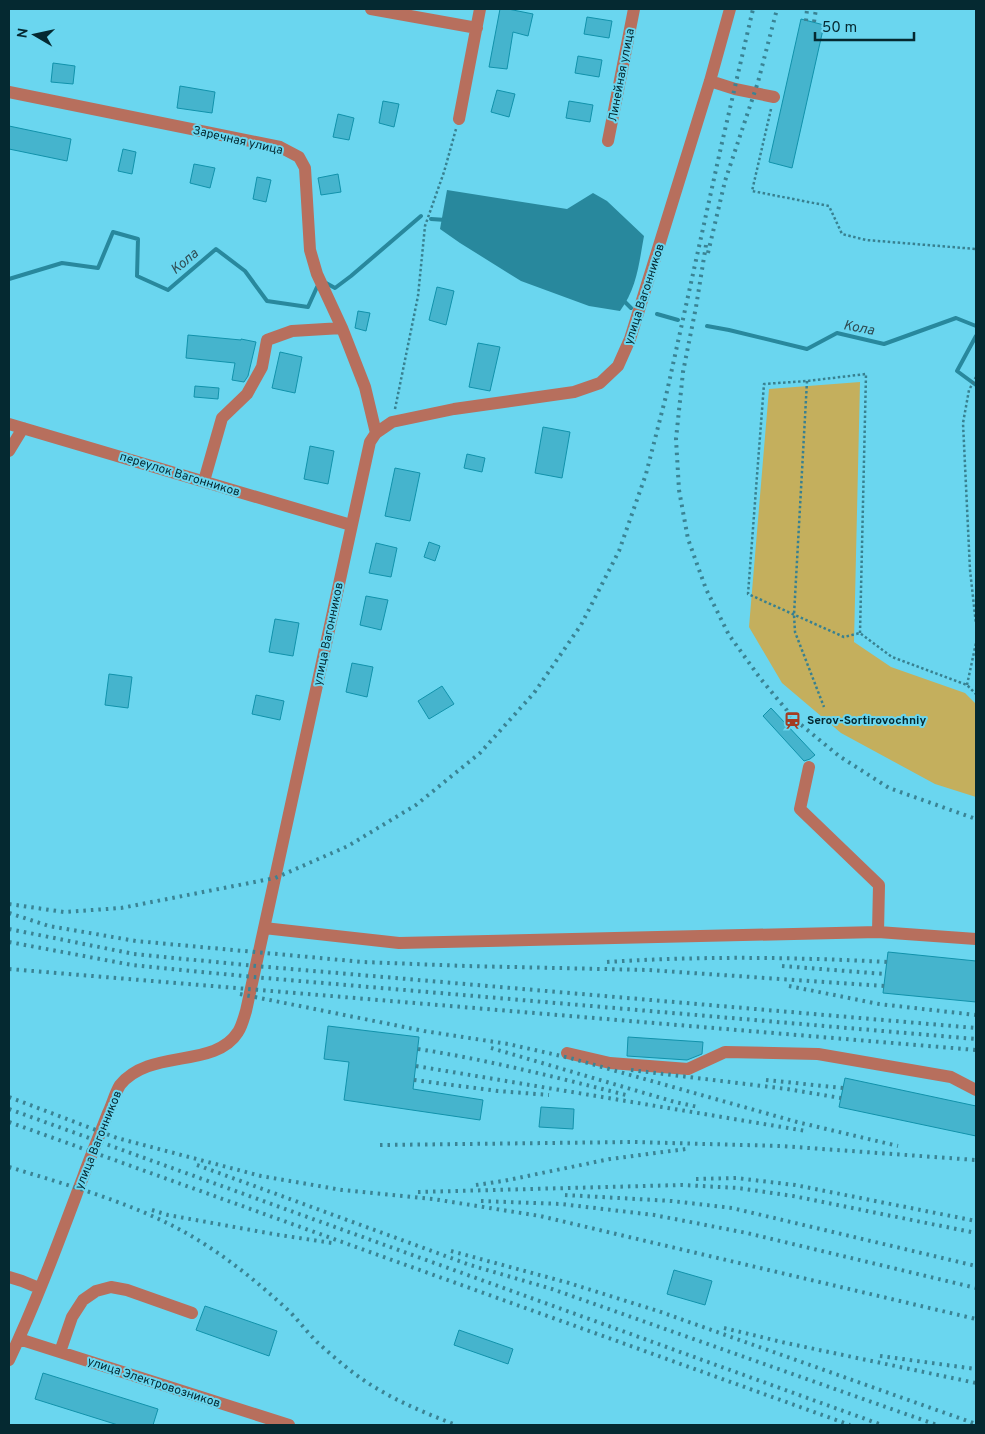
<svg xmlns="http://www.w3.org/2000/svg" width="985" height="1434" font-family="Overpass,sans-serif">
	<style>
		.green { fill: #c4af5d }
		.water { fill: #28889d }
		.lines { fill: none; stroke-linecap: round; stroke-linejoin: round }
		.stream { stroke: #28889d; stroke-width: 4 }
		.building { fill: #45b4cd; stroke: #1192ab }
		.path { stroke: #388090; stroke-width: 2.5; stroke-dasharray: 2.5 2.5; stroke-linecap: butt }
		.minor { stroke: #b76f5d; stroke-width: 12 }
		.rail { stroke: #3a8394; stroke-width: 4; stroke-dasharray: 2.5 5; stroke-linecap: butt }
		.labels { text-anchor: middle; stroke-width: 4; stroke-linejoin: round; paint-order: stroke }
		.street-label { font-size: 12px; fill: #052931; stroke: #6ad6ef }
		.poi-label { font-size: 12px; font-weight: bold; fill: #052931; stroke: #6ad6ef; text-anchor: start }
		.water-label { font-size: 14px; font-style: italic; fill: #304d54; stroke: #6ad6ef }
	</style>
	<rect width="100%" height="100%" fill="#6ad6ef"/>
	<!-- green -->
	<path class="green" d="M860,382L854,642L891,667L965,693L976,704V797L935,784L841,733L782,683L749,627L769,389Z"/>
	<!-- water -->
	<path class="water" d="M447,190L567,209L593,193L607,201L644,236C639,263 637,288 620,311L589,306L521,281L460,243L440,229Z"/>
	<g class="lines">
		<!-- stream -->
		<path class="stream" d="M431,219L446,220
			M9,279L62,263L98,268L113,232L138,239L137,276L168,290L216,249L245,271L267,301L308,307L317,287
			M326,283L335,288L351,276L421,216
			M623,300L631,308
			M657,314L678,320
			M707,326L729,330L807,349L837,333L884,344L956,318L976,326
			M976,336L957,371L976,385"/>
	</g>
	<!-- building -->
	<path class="building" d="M500,9H508L533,14L528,36L513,32L507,69L489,67Z
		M587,17L612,21L609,38L584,34Z
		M801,19L824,25L792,168L769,162Z
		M578,56L602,60L599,77L575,73Z
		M53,63L75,66L73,84L51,82Z
		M180,86L215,92L212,113L177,108Z
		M497,90L515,94L509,117L491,112Z
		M383,101L399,104L394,127L379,123Z
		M569,101L593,105L590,122L566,118Z
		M338,114L354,118L349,140L333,137Z
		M9,126L71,139L67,161L9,149Z
		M123,149L136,152L132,174L118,171Z
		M194,164L215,168L210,188L190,183Z
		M338,174L341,192L321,195L318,178Z
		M257,177L271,180L266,202L253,199Z
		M437,287L454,291L446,325L429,320Z
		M358,311L370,313L366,331L355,328Z
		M188,335L241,340V339L256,342L248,376L244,382L232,380L235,363L186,358Z
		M478,343L500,347L490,391L469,387Z
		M280,352L302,357L295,393L272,388Z
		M195,386L219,388L218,399L194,397Z
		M543,427L570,432L562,478L535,473Z
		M310,446L334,451L328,484L304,479Z
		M467,454L485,458L482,472L464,468Z
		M395,468L420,473L410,521L385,516Z
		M429,542L440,546L435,561L424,557Z
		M376,543L397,548L391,577L369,573Z
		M366,596L388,600L381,630L360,625Z
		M275,619L299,623L293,656L269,652Z
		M352,663L373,667L367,697L346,692Z
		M109,674L132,677L128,708L105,705Z
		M442,686L454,704L429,719L418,701Z
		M256,695L284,701L280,720L252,714Z
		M771,708L815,755L810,759L804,761L763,716Z
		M888,952L976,961V1002L883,993Z
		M328,1026L419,1037L413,1089L483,1100L480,1120L344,1100L349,1062L324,1059Z
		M628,1037L703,1042L702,1054L687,1060L627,1056Z
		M845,1078L976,1106V1136L839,1107Z
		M541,1107L574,1109L573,1129L539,1127Z
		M674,1270L712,1281L705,1305L667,1294Z
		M205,1306L277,1331L269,1356L196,1330Z
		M459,1330L513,1349L508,1364L454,1345Z
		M43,1373L158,1409L153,1425H118L35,1399Z"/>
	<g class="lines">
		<!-- path -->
		<path class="path" d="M771,109L752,191L829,206L842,234L866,240L976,249
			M976,377L969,390L963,423L970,570L976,624
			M807,381L794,615L795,632L824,707
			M395,409L418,296L425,226L444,172L456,129
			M860,633L866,374L807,381L764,384L748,594L844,637L860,633L892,657L967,685L976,694
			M967,685L976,643"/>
		<!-- minor -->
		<path class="minor" d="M371,9L477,28
			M710,81L735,89L774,97
			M9,92L280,147L299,157L305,168L310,250L317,274L342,328L365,387L376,433
			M459,119L480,9
			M608,141L634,9
			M9,424L351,525
			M9,451L23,428
			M204,481L222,418L247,394L262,367L267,340L292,331L342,328
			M809,767L800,809L879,885L878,932
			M264,928L399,943L878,932L976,939
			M567,1053L610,1063L688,1069L725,1052L818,1054L951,1077L976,1090
			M9,1277L22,1281L39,1288
			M19,1339L289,1425
			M60,1352L72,1317L83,1300L96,1291L111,1287L127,1290L192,1313
			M9,1360C37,1301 60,1238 83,1177C91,1155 100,1134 108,1113C112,1105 115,1093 120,1085C150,1048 215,1069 238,1032C242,1026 244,1017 246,1011L370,442L376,433L392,422L454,409L574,392L600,383L618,366L630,339L710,81L730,9"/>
		<!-- rail -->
		<path class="rail" d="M806,21L807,9
			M814,22L816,9
			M706,245L696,307L683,372L676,439L679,490L688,539L706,589L729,635L760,678L794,719L839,756L889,788L976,819
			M708,253L725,181L758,82L777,9
			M9,904L64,912L121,908L275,878L348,846L416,805L480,753L534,693L581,625L619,551L646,474L666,396L721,147L753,9
			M9,913L49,926L136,941L363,962L466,966L648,970L884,986
			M9,929L134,954L256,966L976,1028
			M9,942L132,965L253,977L976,1039
			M607,962C700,956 794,957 887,962
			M782,966L885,974
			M9,969L976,1050
			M789,986L879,1004L976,1015
			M240,994L424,1031L508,1044L570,1058L797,1122L898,1146
			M491,1048L675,1102L698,1107
			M418,1049C489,1060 559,1078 630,1096
			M416,1066L806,1131
			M631,1070L787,1089L841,1098
			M414,1080L498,1091L549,1095
			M766,1080L843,1088
			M9,1097L117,1138L261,1176L342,1190L433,1199L540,1216L976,1319
			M9,1109L882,1425
			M9,1122L850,1425
			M380,1145L633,1142L781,1146L976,1160
			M197,1165L470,1265L552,1289L937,1425
			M9,1167C77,1188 149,1207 209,1247C238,1266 264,1288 289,1311C299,1321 307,1332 317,1342C326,1350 336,1359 346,1367C379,1394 417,1410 456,1425
			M696,1179L736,1178L795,1185L976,1221
			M476,1185L503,1181L610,1159L686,1149
			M418,1192L682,1185L738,1188L793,1196L976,1233
			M565,1195L672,1201L732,1208L976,1266
			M481,1201L561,1204L654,1215L747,1233L976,1288
			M152,1210L168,1215L273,1234L332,1243
			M451,1251L569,1283L658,1311L976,1424
			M724,1328L786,1343L976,1383
			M880,1356L976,1369"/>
	</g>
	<!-- icons -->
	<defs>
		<symbol id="station-bare" viewBox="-9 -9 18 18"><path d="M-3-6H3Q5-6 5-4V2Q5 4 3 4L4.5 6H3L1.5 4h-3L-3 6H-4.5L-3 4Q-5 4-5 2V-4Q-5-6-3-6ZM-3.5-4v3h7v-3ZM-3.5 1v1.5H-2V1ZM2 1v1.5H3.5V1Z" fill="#a43c21" stroke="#6ad6ef" stroke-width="2.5" paint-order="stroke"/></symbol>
	</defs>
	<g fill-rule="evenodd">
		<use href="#station-bare" x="780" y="708" width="25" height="25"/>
	</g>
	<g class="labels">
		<!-- street labels -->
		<g class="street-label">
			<text transform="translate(621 75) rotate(-79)" y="4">Линейная улица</text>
			<text transform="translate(238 140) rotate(13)" y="4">Заречная улица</text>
			<text transform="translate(644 294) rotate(-72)" y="4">улица Вагонников</text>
			<text transform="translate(180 474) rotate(17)" y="4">переулок Вагонников</text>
			<text transform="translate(328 634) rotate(-78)" y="4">улица Вагонников</text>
			<text transform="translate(98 1140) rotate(-68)" y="4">улица Вагонников</text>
			<text transform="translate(154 1382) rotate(18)" y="4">улица Электровозников</text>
		</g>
		<!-- poi labels -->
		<g class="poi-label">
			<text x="807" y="724">Serov-Sortirovochniy</text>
		</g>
		<!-- water labels -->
		<g class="water-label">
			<text transform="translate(184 261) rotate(-40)" y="5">Кола</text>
			<text transform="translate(859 327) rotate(11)" y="5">Кола</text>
		</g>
	</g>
	<!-- border -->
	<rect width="985" height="1434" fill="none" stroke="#052931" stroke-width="20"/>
	<!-- north arrow -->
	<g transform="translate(35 35) rotate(279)" stroke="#6ad6ef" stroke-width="4" paint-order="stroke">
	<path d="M0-4L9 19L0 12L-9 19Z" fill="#052931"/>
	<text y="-8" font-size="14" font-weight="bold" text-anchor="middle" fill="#052931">N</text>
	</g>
	<!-- scale -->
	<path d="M815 32v8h99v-8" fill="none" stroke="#052931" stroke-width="2.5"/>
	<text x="822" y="32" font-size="15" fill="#052931" stroke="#6ad6ef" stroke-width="4" paint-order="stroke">50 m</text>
</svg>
